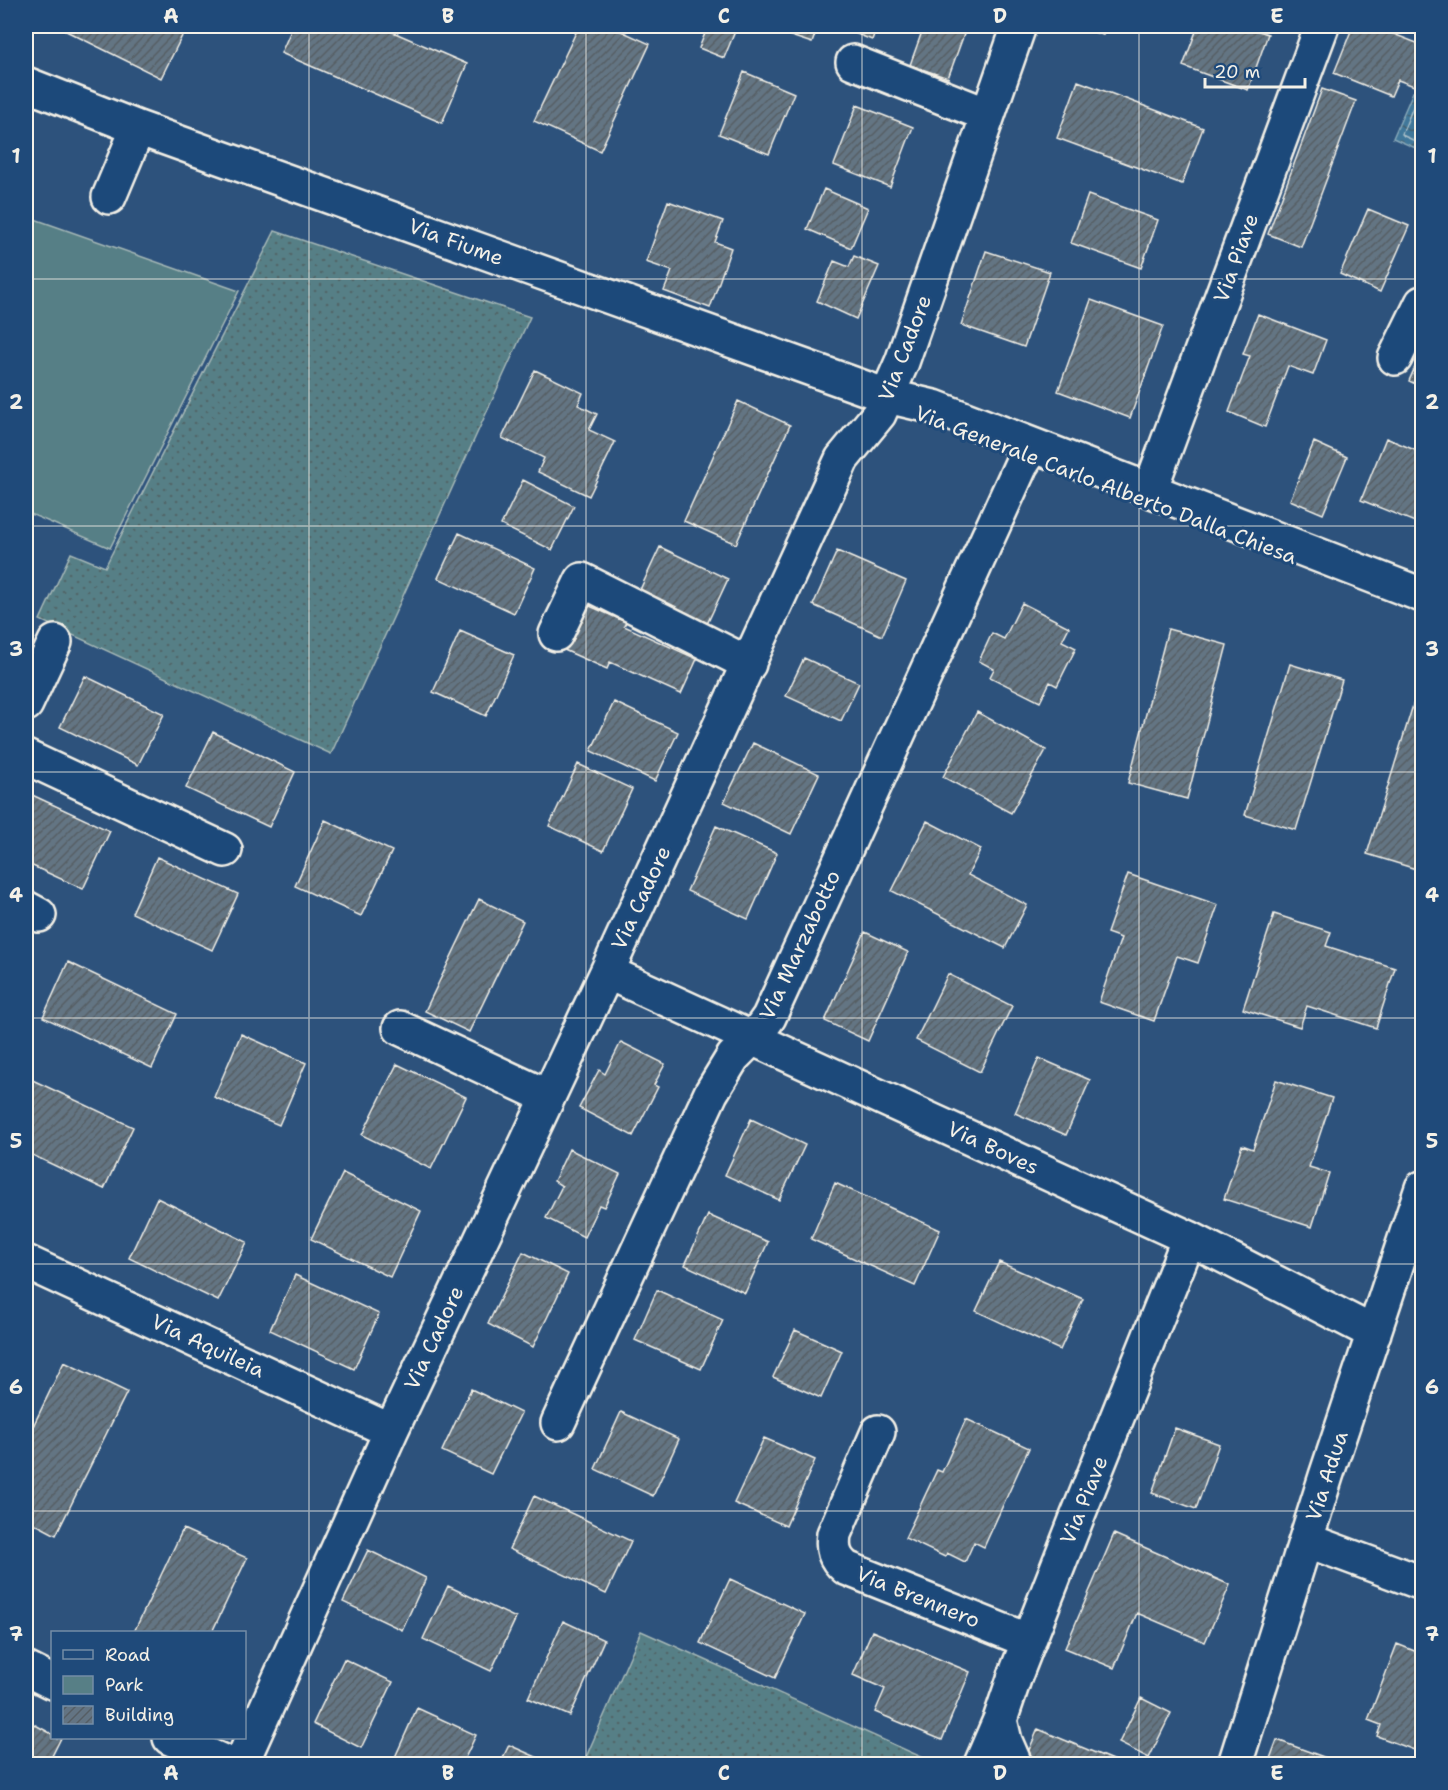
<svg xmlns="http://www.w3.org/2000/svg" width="1448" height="1790" font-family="'Shantell Sans',sans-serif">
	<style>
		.grass { fill: url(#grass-dots); stroke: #a6b8b7; stroke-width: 1.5 }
		.park { fill: #577f86; stroke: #a6b8b7; stroke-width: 1.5 }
		.water { fill: url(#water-waves); stroke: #87a8b9; stroke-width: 1.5 }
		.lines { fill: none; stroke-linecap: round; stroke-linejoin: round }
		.shore { stroke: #acc0c9; stroke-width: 1.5 }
		.building { fill: url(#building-hatch); stroke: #f4f1e8; stroke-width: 1.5 }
		.minor-casing { stroke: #f4f1e8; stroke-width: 38 }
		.minor { stroke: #1f4a7a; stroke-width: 33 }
		.grid { fill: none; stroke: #f4f1e8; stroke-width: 1.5; stroke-opacity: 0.55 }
		.labels { text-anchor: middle; stroke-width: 6; stroke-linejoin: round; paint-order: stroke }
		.street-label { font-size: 21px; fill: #f4f1e8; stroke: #1f4a7a }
		.neatline { fill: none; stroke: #f4f1e8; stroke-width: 2 }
		.grid-label { font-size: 20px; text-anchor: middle; font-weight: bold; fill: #f4f1e8 }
	</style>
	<defs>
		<pattern id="grass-dots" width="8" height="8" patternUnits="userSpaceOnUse" patternTransform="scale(1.5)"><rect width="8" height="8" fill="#577f86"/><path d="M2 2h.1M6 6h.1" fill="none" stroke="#516669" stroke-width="1.8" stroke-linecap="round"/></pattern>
		<pattern id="water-waves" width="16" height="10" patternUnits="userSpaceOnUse" patternTransform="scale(1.5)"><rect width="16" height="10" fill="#3f779a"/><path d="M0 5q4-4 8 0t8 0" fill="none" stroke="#446070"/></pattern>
		<pattern id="building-hatch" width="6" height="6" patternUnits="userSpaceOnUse" patternTransform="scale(1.5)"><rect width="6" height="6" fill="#637483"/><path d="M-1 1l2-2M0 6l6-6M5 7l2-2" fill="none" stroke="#565e64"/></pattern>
	</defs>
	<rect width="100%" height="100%" fill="#2d527c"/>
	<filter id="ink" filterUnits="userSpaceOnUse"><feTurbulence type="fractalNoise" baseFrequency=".0167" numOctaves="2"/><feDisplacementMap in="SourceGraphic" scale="12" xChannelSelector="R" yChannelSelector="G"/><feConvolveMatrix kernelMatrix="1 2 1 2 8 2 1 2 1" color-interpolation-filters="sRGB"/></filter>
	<g filter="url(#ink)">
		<!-- grass -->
		<path class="grass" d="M275,231L530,317L331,754L40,620L71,553L105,567Z
			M641,1631L937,1764H583Z"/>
		<!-- park -->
		<path class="park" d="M26,216L239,291L110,548L26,512Z"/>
		<!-- water -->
		<path class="water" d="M1413,92L1422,96V144L1420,150L1393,138Z"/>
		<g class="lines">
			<!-- shore -->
			<path class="shore" d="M1422,101L1415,102L1402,134L1404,136L1422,144"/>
		</g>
		<!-- building -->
		<path class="building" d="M56,26H187L161,78Z
			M293,26H379L467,64L442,123L281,53Z
			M579,26H610L650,44L600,151L534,121Z
			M708,26H726L736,29L724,58L699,48Z
			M761,26H818L812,43Z
			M846,26H877L872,40L844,29Z
			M924,26H967L948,78L910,65Z
			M1075,26H1106L1103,35Z
			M1198,26H1243L1268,34L1248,90L1183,66Z
			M1353,26H1373L1422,45V89L1398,80L1391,96L1334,73Z
			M744,72L794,93L769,154L719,134Z
			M1078,81L1203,128L1182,184L1057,138Z
			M1322,89L1356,101L1301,247L1268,234Z
			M857,105L913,127L890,187L834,165Z
			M824,189L868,208L851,248L807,229Z
			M1088,195L1158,220L1141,268L1071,243Z
			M668,201L723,221L715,242L731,248L710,308L664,291L672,271L646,262Z
			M1368,209L1409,226L1380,292L1340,274Z
			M986,251L1050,272L1024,347L961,325Z
			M854,256L879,266L856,319L817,301L834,261L849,267Z
			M1091,300L1163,326L1130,418L1058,391Z
			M1258,314L1326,340L1313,375L1288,366L1265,427L1229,412L1250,356L1243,354Z
			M1422,351V387L1409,381Z
			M535,370L583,393L578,405L597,414L589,430L615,442L589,496L538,472L544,458L502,438Z
			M738,401L790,425L736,544L684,521Z
			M1386,438L1422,453V525L1361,500Z
			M1314,442L1347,457L1323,514L1290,500Z
			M523,480L574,506L552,550L501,525Z
			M459,533L535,568L514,613L438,578Z
			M660,547L728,579L707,624L639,592Z
			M837,551L906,581L882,636L813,605Z
			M583,603L626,622L624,626L697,659L681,694L610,662L607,669L562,649Z
			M1022,603L1069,627L1062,641L1076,648L1057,686L1050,682L1040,702L990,677L994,669L979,661L992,633L1004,639Z
			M1168,629L1227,645L1187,799L1128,783Z
			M460,631L514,655L486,716L433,692Z
			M804,658L859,683L841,721L786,696Z
			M1290,664L1342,680L1296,830L1245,815Z
			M85,676L164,714L138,765L60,727Z
			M614,702L678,732L655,781L591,751Z
			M1414,702L1422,704V849L1416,869L1367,854Z
			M977,712L1046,750L1011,813L943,777Z
			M213,732L295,772L269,827L186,788Z
			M753,743L819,774L791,834L724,802Z
			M578,764L632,789L603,851L549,826Z
			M30,794L110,831L83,889L26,863V803Z
			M325,820L392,851L361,916L295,886Z
			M927,821L981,849L968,875L1027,905L1005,948L892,891Z
			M716,826L777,853L748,919L687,891Z
			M157,857L238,894L212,950L132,913Z
			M1128,874L1218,905L1198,963L1177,956L1154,1021L1099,1002L1121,938L1107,933Z
			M479,899L523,921L469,1032L425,1011Z
			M1274,914L1331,932L1326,946L1395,968L1376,1028L1307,1006L1300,1027L1243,1009Z
			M865,932L908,952L868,1041L825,1021Z
			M68,962L177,1014L152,1068L43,1017Z
			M948,974L1012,1006L980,1072L916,1040Z
			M241,1034L306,1063L279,1125L214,1097Z
			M621,1042L665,1064L654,1085L658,1087L633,1136L579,1108L599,1070L605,1074Z
			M1039,1058L1090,1080L1066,1135L1015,1113Z
			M397,1064L466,1097L431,1169L362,1135Z
			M26,1077L133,1127L104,1189L26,1152Z
			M1276,1080L1332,1098L1309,1167L1329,1173L1312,1227L1224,1199L1242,1145L1253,1149Z
			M751,1119L805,1145L779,1200L725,1175Z
			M569,1149L620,1174L604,1207L599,1205L584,1237L546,1218L562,1186L554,1181Z
			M343,1173L421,1211L390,1277L311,1239Z
			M835,1183L940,1230L915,1286L811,1239Z
			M157,1198L247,1242L218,1301L129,1258Z
			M708,1215L768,1242L745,1293L685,1265Z
			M523,1252L568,1274L533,1347L488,1324Z
			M999,1262L1083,1299L1060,1350L976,1311Z
			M295,1275L379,1314L354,1369L270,1330Z
			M657,1290L723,1320L701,1369L635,1340Z
			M795,1330L842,1351L821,1398L773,1377Z
			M64,1362L127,1392L56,1535L26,1519V1441Z
			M471,1389L521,1413L491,1474L442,1451Z
			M621,1412L679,1439L653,1496L595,1469Z
			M966,1419L1029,1448L984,1547L974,1542L965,1562L947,1553L945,1557L905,1538L937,1470L942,1472Z
			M1175,1428L1219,1444L1196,1509L1152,1493Z
			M764,1438L815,1460L786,1526L734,1503Z
			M534,1496L631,1541L606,1594L509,1549Z
			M183,1529L247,1558L212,1632H134Z
			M1114,1534L1230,1585L1205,1642L1137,1613L1114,1668L1065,1648Z
			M368,1550L426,1578L402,1630L343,1602Z
			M730,1579L805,1614L775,1678L700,1643Z
			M448,1586L516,1618L491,1671L423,1639Z
			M563,1621L604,1640L570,1716L528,1698Z
			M872,1631L970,1672L942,1740L875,1712L885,1689L853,1675Z
			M1397,1644L1422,1654V1753L1377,1736L1381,1725L1368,1720Z
			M344,1659L393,1682L361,1748L313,1724Z
			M1141,1698L1171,1713L1149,1758L1119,1743Z
			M417,1708L476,1735L462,1764H392Z
			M26,1720L52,1734V1738H61L48,1764H26Z
			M1038,1729L1122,1764H1023Z
			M1277,1740L1329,1759L1327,1764H1268Z
			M509,1745L552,1764H500Z"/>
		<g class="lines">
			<defs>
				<path id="minor" d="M853,62L988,115
					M26,84L138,128L887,396L934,407L1422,595
					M109,197L138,128
					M1395,358L1422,303
					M1150,490L1322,26
					M556,634L582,580L749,664
					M26,704L55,642
					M26,757L225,850
					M26,908L39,915
					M607,972L1189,1238L1374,1333
					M400,1028L548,1097
					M26,1262L391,1431
					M558,1423L711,1093L733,1057L759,1031L769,1017L1021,465L1027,456
					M878,1432L834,1534C832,1549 834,1558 846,1568L1029,1641
					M1306,1540L1422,1583
					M26,1669L52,1682
					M170,1738L228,1764
					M241,1764L391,1431L607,972L842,459L879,414L902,362L1019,26
					M981,1764L1000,1720
					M1015,1764L1005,1741L1000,1720L1015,1676L1076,1520L1189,1238
					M1235,1764L1326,1476L1422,1188"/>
			</defs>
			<!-- minor casing -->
			<use href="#minor" class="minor-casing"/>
			<!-- minor -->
			<use href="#minor" class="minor"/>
		</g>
	</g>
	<!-- grid -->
	<path class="grid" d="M309,26V1764M586,26V1764M862,26V1764M1139,26V1764M26,279H1422M26,526H1422M26,772H1422M26,1018H1422M26,1264H1422M26,1511H1422"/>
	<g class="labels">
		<!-- street labels -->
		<g class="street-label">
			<text transform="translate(456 242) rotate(20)" y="7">Via Fiume</text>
			<text transform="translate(1236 258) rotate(-70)" y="7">Via Piave</text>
			<text transform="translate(905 348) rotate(-69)" y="7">Via Cadore</text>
			<text transform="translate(1106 485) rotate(21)" y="7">Via Generale Carlo Alberto Dalla Chiesa</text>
			<text transform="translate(641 898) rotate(-65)" y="7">Via Cadore</text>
			<text transform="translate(800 945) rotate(-65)" y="7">Via Marzabotto</text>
			<text transform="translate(993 1148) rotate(25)" y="7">Via Boves</text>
			<text transform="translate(434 1338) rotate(-65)" y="7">Via Cadore</text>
			<text transform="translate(208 1346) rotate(25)" y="7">Via Aquileia</text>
			<text transform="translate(1327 1476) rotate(-72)" y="7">Via Adua</text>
			<text transform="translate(1084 1500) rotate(-68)" y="7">Via Piave</text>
			<text transform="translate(918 1597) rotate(22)" y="7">Via Brennero</text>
		</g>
	</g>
	<!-- margin -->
	<rect width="1448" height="1790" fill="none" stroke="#1f4a7a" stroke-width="66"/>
	<!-- legend -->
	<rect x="51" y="1631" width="195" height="108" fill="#1f4a7a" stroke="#748da6" stroke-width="1.5"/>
	<rect x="63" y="1650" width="30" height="9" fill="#1f4a7a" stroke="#748da6" stroke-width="1.5"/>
	<text x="105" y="1661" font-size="18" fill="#f4f1e8">Road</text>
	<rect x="63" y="1676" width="30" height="18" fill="#577f86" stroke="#748da6" stroke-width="1.5"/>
	<text x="105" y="1691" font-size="18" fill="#f4f1e8">Park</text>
	<rect x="63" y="1706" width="30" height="18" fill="url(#building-hatch)" stroke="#748da6" stroke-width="1.5"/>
	<text x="105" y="1721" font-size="18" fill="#f4f1e8">Building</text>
	<!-- scale -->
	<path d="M1205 78v9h100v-9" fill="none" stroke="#f4f1e8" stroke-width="3"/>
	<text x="1214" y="78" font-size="18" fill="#f4f1e8" stroke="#1f4a7a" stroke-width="4.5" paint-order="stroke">20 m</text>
	<rect x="33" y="33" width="1382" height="1724" class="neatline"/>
	<g class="grid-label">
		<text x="171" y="23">A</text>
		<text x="448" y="23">B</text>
		<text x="724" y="23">C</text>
		<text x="1000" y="23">D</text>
		<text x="1277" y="23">E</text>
		<text x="16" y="163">1</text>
		<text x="1432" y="163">1</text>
		<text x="16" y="409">2</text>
		<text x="1432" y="409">2</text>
		<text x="16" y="656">3</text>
		<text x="1432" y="656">3</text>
		<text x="16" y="902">4</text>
		<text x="1432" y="902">4</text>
		<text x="16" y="1148">5</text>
		<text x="1432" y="1148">5</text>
		<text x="16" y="1394">6</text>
		<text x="1432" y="1394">6</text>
		<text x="16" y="1641">7</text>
		<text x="1432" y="1641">7</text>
		<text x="171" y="1780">A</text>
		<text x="448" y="1780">B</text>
		<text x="724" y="1780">C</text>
		<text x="1000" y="1780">D</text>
		<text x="1277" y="1780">E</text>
	</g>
</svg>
